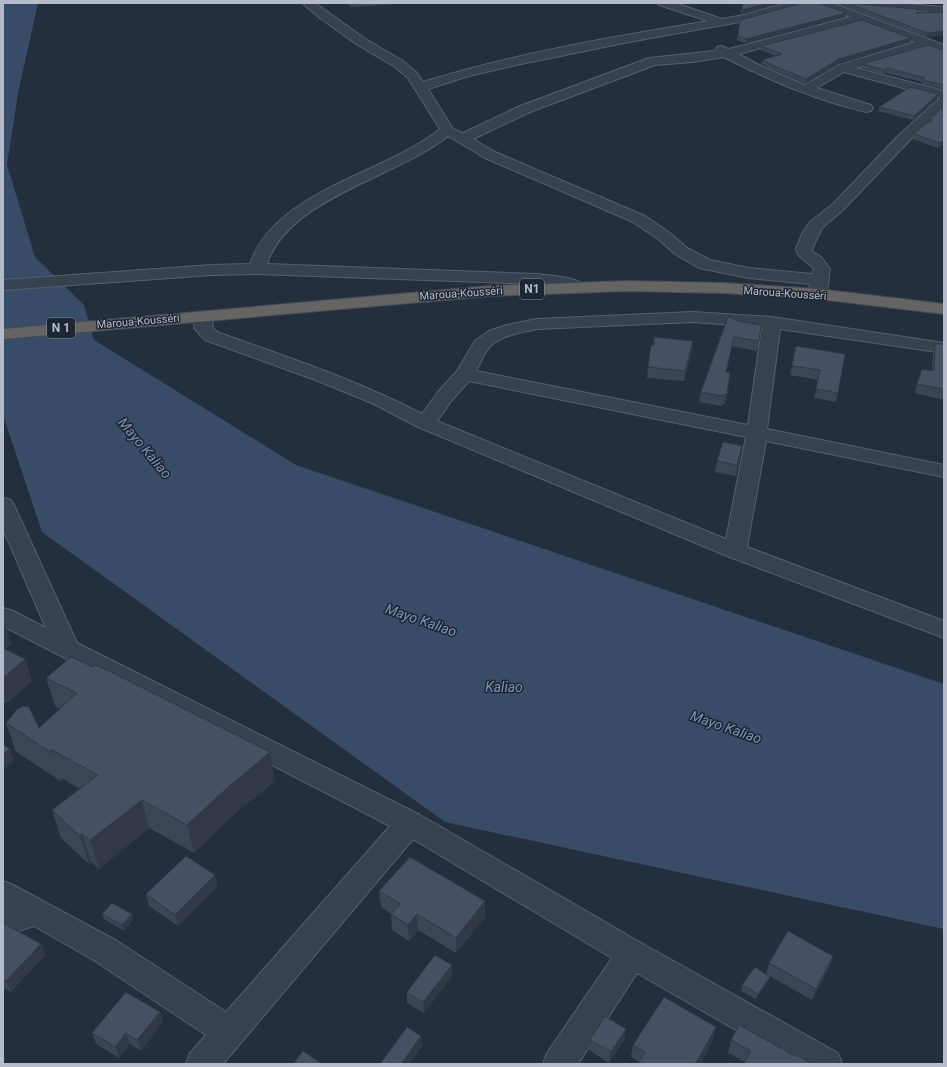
<svg xmlns="http://www.w3.org/2000/svg" width="947" height="1067" font-family="Roboto,sans-serif">
	<style>
		.water { fill: #394c67 }
		.lines { fill: none; stroke-linecap: round; stroke-linejoin: round }
		.minor-casing { stroke: #565f6c; stroke-width: 2 }
		.trunk-casing { stroke: #434c59; stroke-width: 2 }
		.minor { fill: #38414e; fill-rule: evenodd }
		.trunk { fill: #656462; fill-rule: evenodd }
		.wall { fill: #3b4654 }
		.shaded-wall { fill: #303945 }
		.building { fill: #455162; stroke: #303945 }
		.labels { text-anchor: middle; stroke-width: 3; stroke-linejoin: round; paint-order: stroke }
		.far-street-label { font-size: 11px; fill: #b4bcc9; stroke: #1d2633 }
		.shield { fill: #1d2633; stroke: #878f9c; stroke-width: 1 }
		.shield-label { font-size: 12px; font-weight: bold; fill: #b4bcc9 }
		.water-label { font-size: 14px; font-style: italic; fill: #7c92b1; stroke: #1d2633 }
	</style>
	<rect width="100%" height="100%" fill="#242f3e"/>
	<!-- water -->
	<path class="water" d="M3,3H38L18,93L7,165L35,257L84,305L94,340L296,465L944,684V929L445,822L42,532L3,415Z"/>
	<g class="lines">
		<defs>
			<path id="minor" d="M302,3H315L364,38L403,61L417,73L423,82C516,53 612,37 708,21L659,5L657,3H675L722,19L744,15L786,3H804L802,5L745,21L629,42L521,64L469,76L428,89L453,129L463,133L520,106L649,58L715,51L717,47L721,46L728,49L741,46L850,17L818,5L816,3H832L944,45V53L927,47L856,68L944,91V108L908,142L843,210L822,228L812,249L813,252L821,257L830,269C828,278 829,291 824,298L818,299L812,298L809,294L810,284L749,278L699,268L675,254L658,239L633,222L485,158L448,136C398,177 288,198 267,264L537,274C550,276 579,276 586,288L584,292L578,293L562,288L537,284L257,274L212,275L3,290V280L212,265L250,264C275,191 384,174 440,129L408,78L395,67L356,44L320,18ZM861,22L915,42L839,65L805,85L765,68L738,54ZM724,57C770,81 816,100 866,112L871,111L873,108L871,105L817,88L844,72L940,98L898,136L833,204L810,222L803,232L796,249C798,259 808,261 814,269L812,274L749,268L710,260L687,248L670,233L645,216L495,152L473,139L530,112L655,65L693,62Z
				M848,3H897L944,7V13L854,6Z
				M205,311L211,312L214,316L212,327L217,332C287,357 357,380 422,414L438,392L457,371L475,341L489,331L507,325L537,319L693,312L772,317L944,343V353L780,329L767,429L944,465V477L766,441L747,547L944,621V638L727,556L418,427L374,404L318,381L205,340L194,328L196,316L199,312ZM693,322L762,327L748,425L476,371C480,364 483,355 488,349C499,335 521,333 537,329ZM469,381L746,437L726,539L437,421L452,400Z
				M3,498L11,500L14,505L77,643L420,815L643,944L838,1053L842,1064H795L637,973L578,1064H543L547,1053L612,958L413,839L223,1064H186L190,1053L206,1035L95,961L34,926L3,936V910L4,909H3V881L13,885L117,941L226,1012L390,826L3,626V608L11,610L46,628L3,529Z"/>
			<path id="trunk" d="M628,281L723,283L818,289L944,304V314L818,299L723,293L628,291L490,296L3,339V329L490,286Z"/>
		</defs>
		<!-- minor casing -->
		<use href="#minor" class="minor-casing"/>
		<!-- trunk casing -->
		<use href="#trunk" class="trunk-casing"/>
		<!-- minor -->
		<use href="#minor" class="minor"/>
		<!-- trunk -->
		<use href="#trunk" class="trunk"/>
	</g>
	<!-- wall -->
	<path class="wall" d="M347,3H397V4L351,7Z
		M726,3H731V5Z
		M743,3H781L743,14L741,13Z
		M836,3H853L917,13L944,12V35L926,37Z
		M846,13L845,17L745,43L737,40L740,20Z
		M910,42L839,64L805,83L766,67V66L762,64V60L776,56L761,50V46Z
		M944,50V89L922,84V82L886,73L884,74L862,68V64Z
		M937,99L913,120L878,111L879,107Z
		M944,106V145L938,148L913,139L914,134L929,122L930,119Z
		M737,321L761,325L757,351L732,346L726,372L730,373L725,404H723L722,406L699,402L701,392Z
		M693,341L692,351L684,381L647,378L648,367L654,345Z
		M935,344H944V400L915,393L917,384L932,371L933,353Z
		M796,346L845,354L836,402L814,398L818,380L790,375Z
		M742,446L741,457L736,476L715,472L717,461Z
		M3,622L11,644L5,649L25,659L32,681L7,703L3,701Z
		M46,678L275,781L231,817L194,853L149,828L99,869L91,862L89,864L61,838L52,810L80,789L61,778L62,782L16,752L6,723L39,728L60,709L55,706Z
		M218,886L178,926L149,906L146,894Z
		M379,891L485,901V917L456,953L418,930L409,941L392,930L391,914L381,907Z
		M102,914H132L133,920L124,931L104,919Z
		M3,925L41,944L45,955L11,992L3,988Z
		M833,956L830,967L812,1000L766,974L769,963Z
		M452,965V976L424,1013L407,1003V992Z
		M768,982L756,999L741,991L742,985Z
		M160,1012L163,1022L141,1051L130,1044L119,1058L96,1044L92,1033Z
		M626,1029L624,1040L609,1063L589,1050L590,1040Z
		M713,1040L700,1064H638L639,1062L631,1057L633,1045Z
		M731,1040L795,1056L745,1062L728,1053Z"/>
	<!-- shaded-wall -->
	<path class="shaded-wall" d="M768,3H781L743,14V10Z
		M846,13L845,17L745,43L746,39Z
		M944,31V35L926,37L927,33Z
		M911,38L910,42L839,64L805,83L806,79L839,59Z
		M887,68L886,73L884,74L885,70Z
		M938,94L937,99L913,120L914,116Z
		M944,140V145L938,148L940,143Z
		M693,341L692,351L684,381L685,371Z
		M724,394L723,404L722,406L723,396Z
		M742,446L741,457L736,476L737,465Z
		M4,622L11,644L3,650V623Z
		M25,659L32,681L7,703L3,692V678Z
		M10,749L14,760L3,770V755Z
		M270,752L275,781L231,817L194,853L187,825L226,789Z
		M142,800L149,828L99,869L90,840Z
		M82,834L91,862L89,864L80,836Z
		M215,875L218,886L178,926L175,915Z
		M485,901V917L456,953V938Z
		M132,914L133,920L124,931L122,925Z
		M417,914L418,930L409,941L408,925Z
		M41,944L45,955L11,992L6,981Z
		M833,956L830,967L812,1000L816,989Z
		M452,965V976L424,1013L423,1002Z
		M770,977L768,982L756,999L758,994Z
		M160,1012L163,1022L141,1051L137,1040Z
		M716,1027L713,1040L700,1064H696Z
		M626,1029L624,1040L609,1063L611,1052Z
		M126,1033L130,1044L119,1058L115,1047Z
		M421,1036L422,1047L409,1064H401Z"/>
	<!-- building -->
	<path class="building" d="M743,3H768L743,10L742,9Z
		M802,3H819L846,13L746,39L738,36L740,20Z
		M847,3L917,9V13L944,12V31L927,33Z
		M862,20L911,38L839,59L806,79L767,63L768,62L762,60L782,54L761,46Z
		M928,45L944,50V85L923,80L925,78L887,68L885,70L862,64Z
		M910,87L938,94L914,116L879,107Z
		M944,106V140L940,143L914,134L925,124L933,120L930,119Z
		M728,317L737,320V321L761,325L759,341L734,337L726,372L730,373L727,394H724L723,396L701,392Z
		M654,337L693,341L685,371L648,367L651,345H654Z
		M935,344H944V389L917,384L922,369L934,371Z
		M796,346L845,354L838,393L816,389L820,370L792,366Z
		M723,442L742,446L737,465L717,461Z
		M3,648L25,659L3,678Z
		M71,657L93,667L95,665L107,670L270,752L226,789L187,825L142,800L90,840L82,834L80,836L52,810L98,775L50,749L53,754L6,723L17,709L23,706L29,707L39,728L77,693L46,678Z
		M3,745L10,749L3,755Z
		M186,856L215,875L175,915L146,894Z
		M410,857L485,901L456,938L417,914L408,925L391,914L401,904L379,891Z
		M112,903L132,914L122,925L102,914Z
		M5,924L41,944L6,981L3,980V925Z
		M788,931L833,956L816,989L769,963Z
		M435,955L452,965L423,1002L407,992Z
		M755,967L770,977L758,994L742,985Z
		M126,992L160,1012L137,1040L126,1033L115,1047L92,1033Z
		M664,997L716,1027L696,1063L698,1064H638L645,1052L633,1045Z
		M605,1016L626,1029L611,1052L590,1040Z
		M739,1025L795,1056L796,1055L813,1064H744L751,1051L731,1040Z
		M407,1027L421,1036L401,1064H380Z
		M303,1051L322,1064H293Z"/>
	<g class="labels">
		<!-- far-street labels -->
		<g class="far-street-label">
			<text transform="translate(461 293) rotate(-4)" y="4">Maroua-Kousséri</text>
			<text transform="translate(785 293) rotate(4)" y="4">Maroua-Kousséri</text>
			<text transform="translate(138 321) rotate(-5)" y="4">Maroua-Kousséri</text>
		</g>
		<!-- shield labels -->
		<g class="shield">
			<rect x="520" y="279" width="24" height="20" rx="3"/>
			<rect x="47" y="318" width="28" height="20" rx="3"/>
		</g>
		<g class="shield-label">
			<text x="532" y="293">N1</text>
			<text x="61" y="332">N 1</text>
		</g>
		<!-- water labels -->
		<g class="water-label">
			<text transform="translate(145 448) rotate(50)" y="5">Mayo Kaliao</text>
			<text transform="translate(421 620) rotate(19)" y="5">Mayo Kaliao</text>
			<text x="504" y="692">Kaliao</text>
			<text transform="translate(726 727) rotate(19)" y="5">Mayo Kaliao</text>
		</g>
	</g>
	<!-- border -->
	<rect width="947" height="1067" fill="none" stroke="#b4bcc9" stroke-width="8"/>
</svg>
